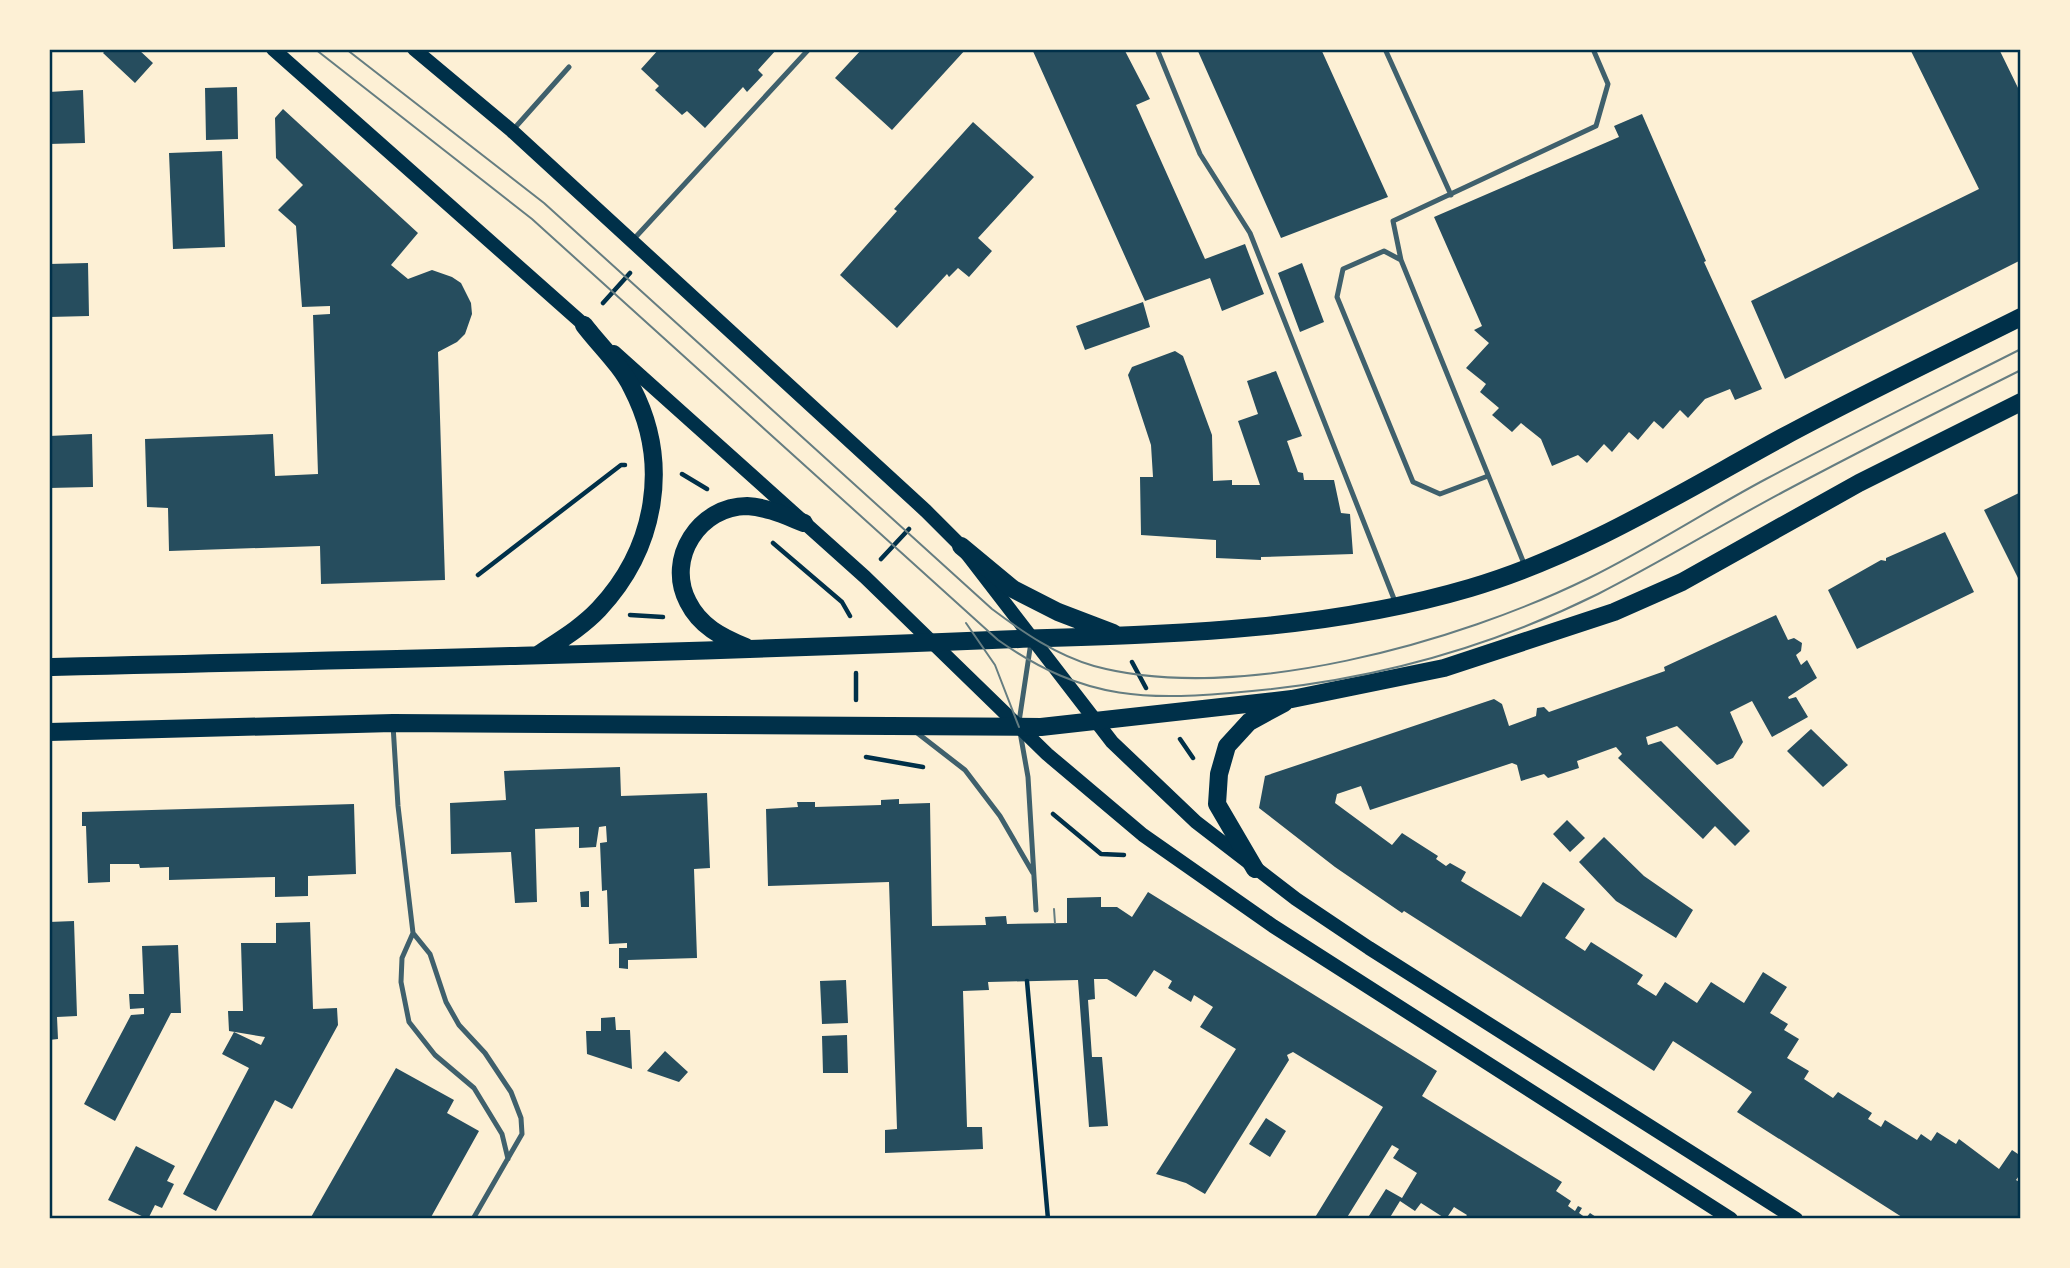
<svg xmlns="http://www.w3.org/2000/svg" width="2070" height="1268" font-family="Barlow,sans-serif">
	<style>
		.building { fill: #264d5e }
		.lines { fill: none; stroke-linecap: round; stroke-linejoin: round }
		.path { stroke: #003049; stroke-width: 4.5 }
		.service { stroke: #3f606c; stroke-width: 5 }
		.secondary { stroke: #003049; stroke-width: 14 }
		.primary { stroke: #003049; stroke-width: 18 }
		.tram { stroke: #657d81; stroke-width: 2 }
		.neatline { fill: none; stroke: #003049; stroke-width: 2.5 }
	</style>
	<rect width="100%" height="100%" fill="#fdf0d5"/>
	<!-- building -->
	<path class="building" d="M107,49H138L153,63L135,83L103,53Z
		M659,49H777L758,70L763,75L747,92L743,87L705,128L687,111L682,115L655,90L659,86L641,69Z
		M862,49H966L892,130L835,78Z
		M1032,49H1124L1150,99L1136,105L1205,259L1245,244L1264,294L1222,311L1210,278L1145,301Z
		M1197,49H1321L1388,197L1281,238Z
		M1910,49H1999L2021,94V260L1785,379L1751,301L1979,189Z
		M237,87L238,139L206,140L205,88Z
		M83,90L85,143L49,144V92Z
		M283,109L418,233L391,265L408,279L432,270L452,277L461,283L471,303L472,314L465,334L457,342L438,352L445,580L321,584L320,546L169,551L168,508L147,507L145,439L273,434L275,476L318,474L313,315L330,314V306L302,307L296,226L278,210L303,185L276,158L275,118Z
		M1642,114L1706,261L1704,262L1762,389L1735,400L1730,389L1705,399L1688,418L1680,410L1663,429L1654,421L1638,440L1629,432L1612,452L1604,444L1587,463L1578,455L1552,466L1541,439L1521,423L1512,432L1492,415L1499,408L1480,392L1486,384L1466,368L1489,343L1474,330L1482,326L1434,217L1619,137L1614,126Z
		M973,122L1034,177L978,238L992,251L969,277L958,268L949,277L947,274L897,328L840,275L897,211L894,209Z
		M222,151L225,247L173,249L169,153Z
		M88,263L89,316L49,317V264Z
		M1302,263L1324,322L1300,332L1278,273Z
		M1143,302L1150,327L1085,350L1076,326Z
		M1175,351L1183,356L1212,435L1213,481L1232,480V485H1260L1238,421L1258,414L1247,381L1276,371L1302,436L1287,441L1298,472L1303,473L1304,480H1334L1341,513L1350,514L1353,554L1261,557V560L1216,558V540L1141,535L1140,477H1153L1151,445L1128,375L1132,367Z
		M92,434L93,487L49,488V436Z
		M2021,492V584L1984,510Z
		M1945,532L1974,592L1857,649L1828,590L1881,560L1886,561V558Z
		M1776,615L1788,640L1794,638L1802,643L1801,651L1796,655L1801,665L1807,660L1817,678L1788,697L1789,699L1796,697L1808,717L1772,737L1752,701L1730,712L1743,742L1733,758L1717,765L1677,726L1646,737L1648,745L1661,741L1750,831L1735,846L1715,826L1703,839L1618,758L1622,754L1616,747L1577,761L1579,768L1548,778L1544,774L1521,781L1517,765L1512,763L1370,810L1361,786L1337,794L1335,803L1392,845L1402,833L1438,856L1436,859L1446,866L1450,863L1466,872L1461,881L1521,917L1543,882L1585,909L1565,938L1585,951L1591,942L1643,975L1637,984L1656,996L1665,982L1697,1003L1711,982L1744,1003L1763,972L1787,987L1770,1013L1788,1024L1784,1030L1799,1039L1787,1058L1809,1071L1804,1079L1833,1098L1838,1092L1872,1113L1868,1119L1881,1127L1885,1120L1917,1140L1921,1134L1931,1141L1937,1132L1956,1144L1959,1139L1999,1169L2012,1150L2021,1156V1173L2016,1180L2021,1183V1219H1905L1737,1112L1752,1092L1673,1041L1654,1071L1404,911L1402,913L1335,867L1259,808L1265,776L1494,699L1502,704L1509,726L1536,716L1537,708L1544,707L1549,712L1665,671L1664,667Z
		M1811,729L1848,765L1823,787L1787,751Z
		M620,767L621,796L707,793L710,868L694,869L697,958L628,960V969L619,968V948H627V943L609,944L607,890L602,891L600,843L607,842L606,826L599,827L596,847L579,848V827L535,829L537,902L515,903L511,852L451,854L450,803L506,800L504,771Z
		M899,799V804L930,803L932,926L986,925L985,917L1006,916L1007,924L1067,923V898L1101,897V907H1117L1132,917L1148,892L1437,1071L1422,1096L1562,1182L1556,1191L1571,1201L1568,1206L1575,1211L1578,1206L1582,1208L1579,1213L1586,1218L1590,1213L1599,1219H1464L1467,1215L1454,1207L1446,1219L1421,1203L1415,1211L1400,1201L1389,1219H1367L1386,1189L1402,1198L1417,1173L1393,1158L1399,1149L1392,1145L1346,1219H1314L1383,1107L1293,1052L1287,1055L1289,1060L1205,1194L1186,1183L1156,1174L1236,1049L1200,1027L1213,1007L1194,995L1191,1002L1168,988L1172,981L1154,970L1136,997L1107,979H1094L1095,999L1088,1000L1092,1057H1102L1108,1126L1089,1127L1078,980L988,982L989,990L963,991L967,1127H982L983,1149L885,1153V1130L897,1129L889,882L768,886L766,809L798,807L797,802H815V807L881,805V800Z
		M354,804L356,874L308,876V896L275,897V877L169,880V867L140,868L139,864H110V882L88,883L86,826H82V812Z
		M1567,820L1585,838L1570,852L1553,834Z
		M1604,837L1644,876L1693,910L1676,938L1616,901L1579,862Z
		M589,891V907H581L580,892Z
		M74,921L77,1016L57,1017L58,1039L49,1040V922Z
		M310,922L313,1009L337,1008L338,1025L292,1109L275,1100L216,1211L183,1194L249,1068L222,1054L234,1032L261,1045L265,1037L229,1031L228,1011H243L241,943H276V923Z
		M178,945L181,1013H171L115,1121L84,1104L131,1015L144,1014V1008L130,1009L129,994H144L142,946Z
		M846,980L848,1023L822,1024L820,981Z
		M615,1017L616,1030H630L632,1069L587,1054L586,1031H601V1018Z
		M847,1035L848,1073H823L822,1036Z
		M665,1051L688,1072L679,1082L647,1071Z
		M396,1068L454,1100L447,1113L479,1131L430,1219H310Z
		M1266,1118L1286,1131L1270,1157L1249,1144Z
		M136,1146L175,1166L167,1181L174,1184L162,1208L155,1205L148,1219L108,1200Z"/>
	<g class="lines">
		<!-- path -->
		<path class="path" d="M603,303L630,273
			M682,474L707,489
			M773,543L842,602L850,616
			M881,559L909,529
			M478,575L621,465H625
			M630,615L663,617
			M1132,662L1146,688
			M856,673V700
			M1180,739L1193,758
			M866,757L923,767
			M1053,814L1101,854L1124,855
			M1027,981L1048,1219"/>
		<!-- service -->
		<path class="service" d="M1157,49L1200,154L1250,233L1396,604
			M1385,49L1451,195
			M512,131L569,67
			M632,241L809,49
			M1401,260L1384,251L1343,269L1337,297L1413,482L1440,494L1488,476
			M1525,566L1401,260L1393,221L1596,126L1608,84L1593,49
			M1019,722L1031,642
			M393,725L398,806L413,933L430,954L446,1002L459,1025L485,1053L511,1092L521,1118L522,1134L473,1219
			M916,732L965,770L1000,816L1033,873
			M1020,732L1028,777L1036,910
			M413,933L402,958L401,982L409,1022L435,1055L474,1088L502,1134L508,1159"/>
		<!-- secondary -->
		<path class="secondary" d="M273,49L591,331
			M414,49L512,131L926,511L961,546L1112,742L1196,822L1296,899L1369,948L1796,1219
			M614,352L865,577L1047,754L1143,835L1273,926L1731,1219"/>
		<!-- primary -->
		<path class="primary" d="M961,546L1013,589L1058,612L1113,633
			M746,647C721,637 700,626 688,602C665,558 700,506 747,506C767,507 786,516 804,523
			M539,654C560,640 581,628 599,609C656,548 671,463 632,388C621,365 599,345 584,325
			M49,667C363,660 678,653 992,640C1153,634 1314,634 1470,588C1582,555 1680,493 1783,437C1861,395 1941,357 2021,317
			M49,732L393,723L1041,727L1292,699L1444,668L1614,612L1682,582L1859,483L2021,402
			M1255,869L1217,804L1219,774L1227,746L1249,722L1284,703"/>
		<!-- tram -->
		<path class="tram" d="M315,49L532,219L998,640C1086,702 1148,701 1252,691C1372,680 1489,648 1598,594C1661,562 1721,525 1783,492C1862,450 1941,410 2021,370
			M346,49L544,203L992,609C1024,633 1056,655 1094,666C1238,705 1459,642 1589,578C1650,548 1706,511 1766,479C1850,434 1936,392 2021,349
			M966,623L995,665L1019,727
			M1054,909L1055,923"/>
	</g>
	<!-- border -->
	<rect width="2070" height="1268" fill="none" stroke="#fdf0d5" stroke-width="102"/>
	<rect x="51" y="51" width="1968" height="1166" class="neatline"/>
</svg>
